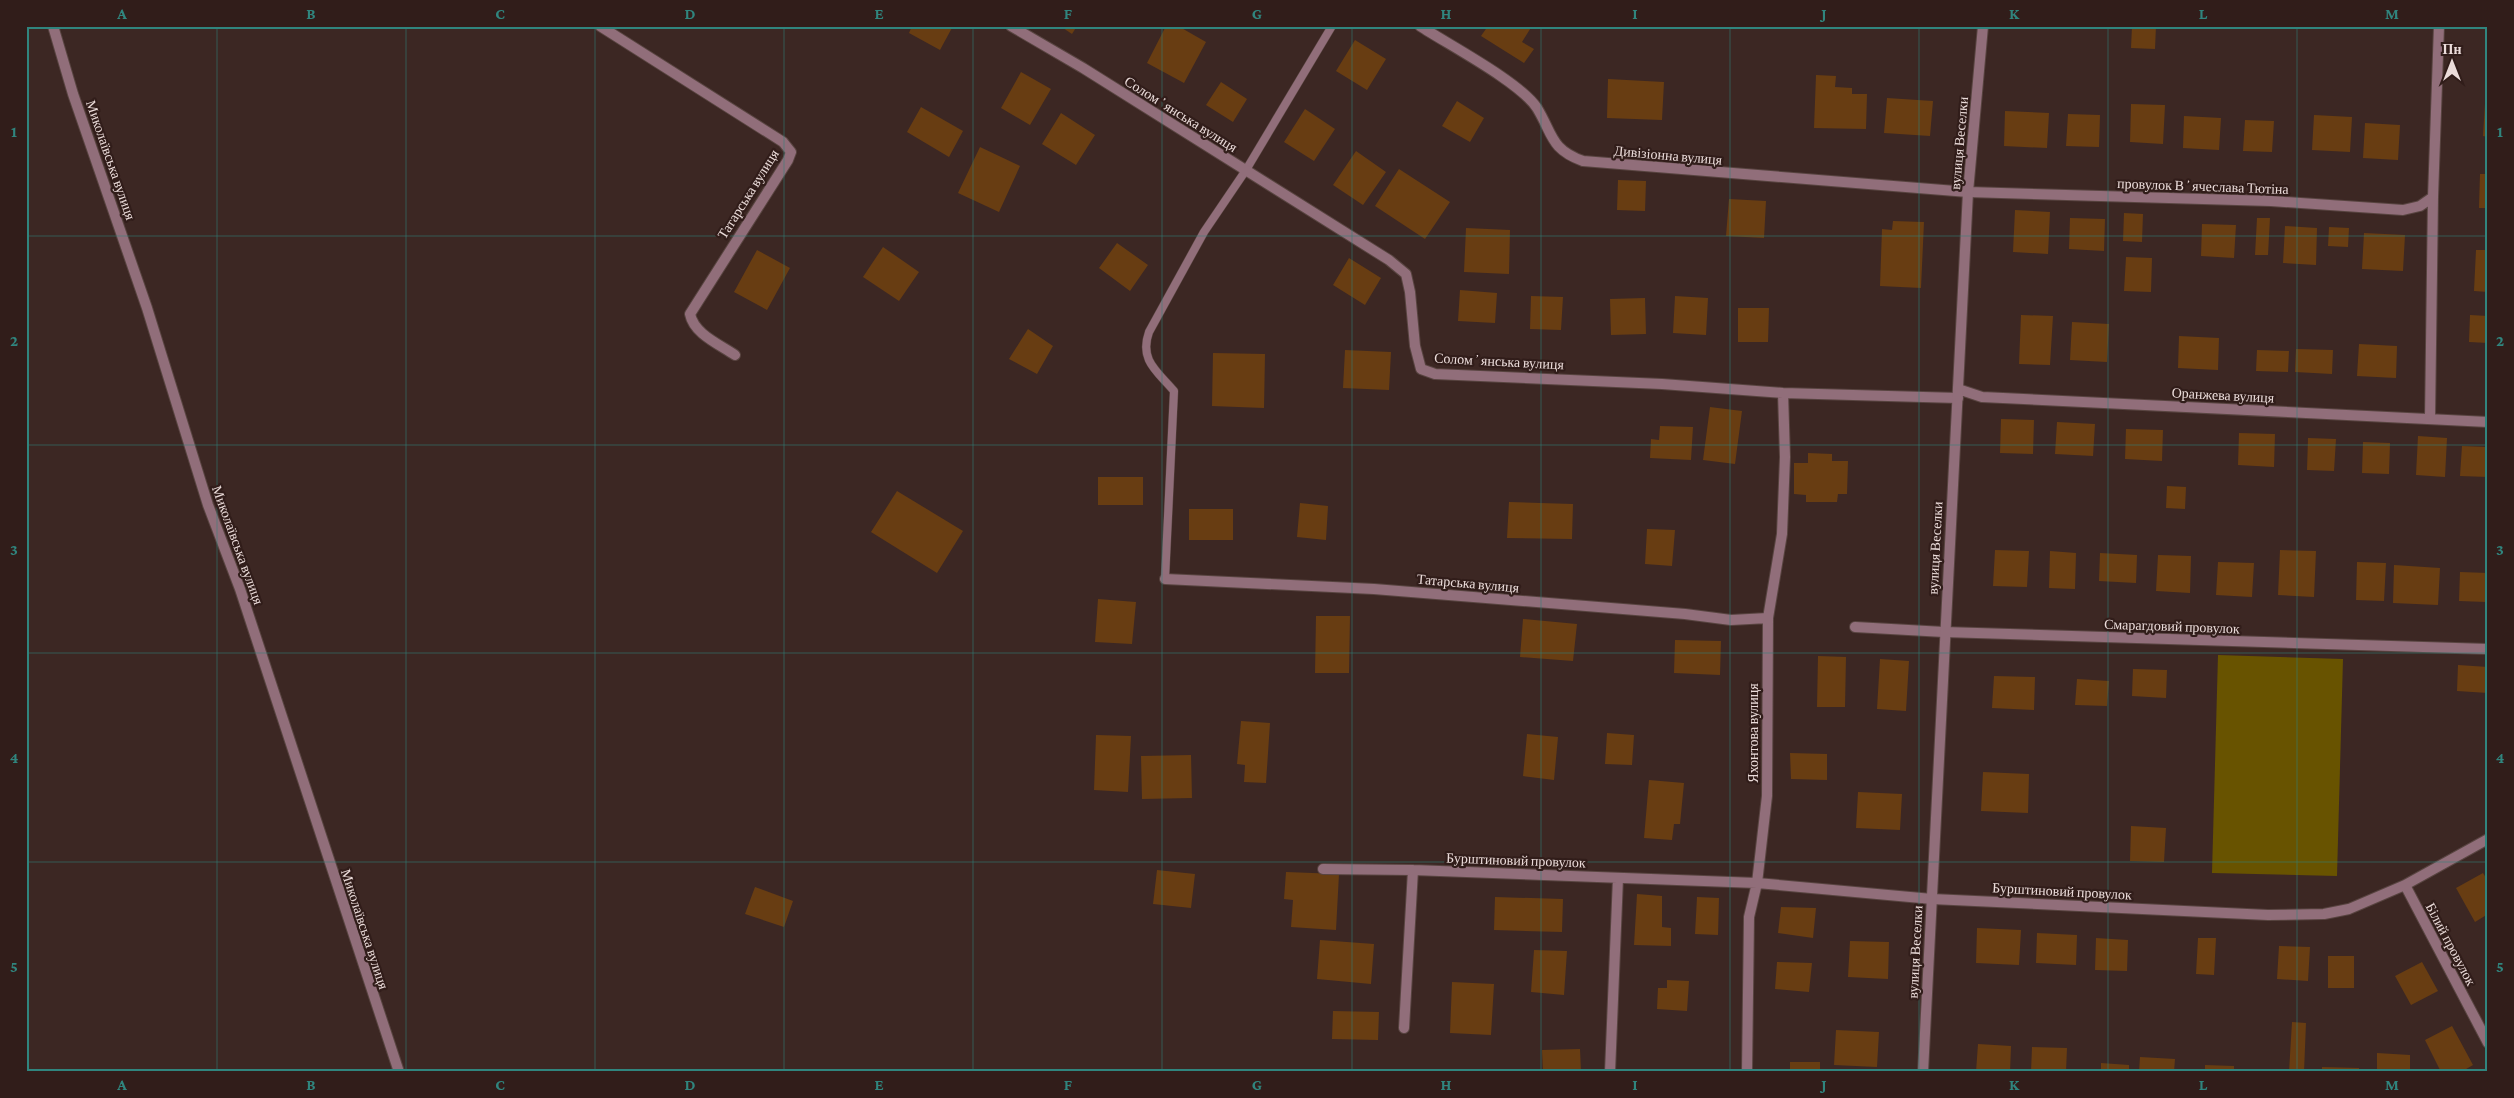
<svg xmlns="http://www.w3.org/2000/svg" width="2514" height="1098" font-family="'Crimson Pro',serif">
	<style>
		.green { fill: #685300 }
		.building { fill: #683d12 }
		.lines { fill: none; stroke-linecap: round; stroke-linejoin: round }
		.service-casing { stroke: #584440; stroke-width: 9 }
		.minor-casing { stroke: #584440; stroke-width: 12 }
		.tertiary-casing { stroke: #584440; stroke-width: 12 }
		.service { stroke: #916e7a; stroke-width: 8 }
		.minor { stroke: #916e7a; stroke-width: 10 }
		.tertiary { stroke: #916e7a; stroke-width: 10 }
		.grid { fill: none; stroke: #30857e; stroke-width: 1; stroke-opacity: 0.55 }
		.labels { text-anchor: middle; stroke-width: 4.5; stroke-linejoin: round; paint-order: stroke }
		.street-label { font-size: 14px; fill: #ebdcda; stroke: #311d1a }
		.neatline { fill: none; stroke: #30857e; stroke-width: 2 }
		.grid-label { font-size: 16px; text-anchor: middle; font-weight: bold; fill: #30857e }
	</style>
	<rect width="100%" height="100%" fill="#3c2723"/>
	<!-- green -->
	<path class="green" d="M2218,655L2343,659L2337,876L2212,873Z"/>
	<!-- building -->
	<path class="building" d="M912,26H953L940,50L909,33Z
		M1060,26H1077L1072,34Z
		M1166,26H1178L1206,42L1184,83L1147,63Z
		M1488,26H1532L1522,42L1534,49L1524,63L1481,36Z
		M2132,26H2156L2155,49L2131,48Z
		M1355,40L1386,59L1367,90L1336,71Z
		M1021,72L1051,89L1030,125L1001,108Z
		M1816,75L1836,76L1835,87L1852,88V94H1867L1866,129L1814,128Z
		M1608,79L1664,82L1662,120L1607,118Z
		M1221,82L1247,99L1233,122L1206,105Z
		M1887,98L1933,101L1930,136L1884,133Z
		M1457,101L1484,118L1470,142L1442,126Z
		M2485,103H2488V137L2483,136Z
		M2131,104L2165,105L2163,144L2130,142Z
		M921,107L963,131L949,157L907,132Z
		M1305,109L1335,129L1314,161L1284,142Z
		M2005,111L2049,113L2047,148L2004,146Z
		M1061,113L1095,135L1076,165L1042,144Z
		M2068,114L2100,115L2099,147L2066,146Z
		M2314,115L2352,117L2350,152L2312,150Z
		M2184,116L2221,118L2219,150L2183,148Z
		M2245,120L2274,121L2272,152L2243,151Z
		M2365,123L2400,125L2398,160L2363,158Z
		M980,147L1020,166L999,212L958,193Z
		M1356,151L1386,172L1363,205L1333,185Z
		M1399,169L1450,202L1425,239L1375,206Z
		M2480,174H2488V208H2479Z
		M1618,180L1646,181L1645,211L1617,210Z
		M1729,199L1766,201L1764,238L1726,236Z
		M2015,210L2050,212L2048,254L2013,252Z
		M2124,213L2143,214L2142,242L2123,241Z
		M2070,218L2105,219L2104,251L2069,249Z
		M2257,218H2270L2268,255H2255Z
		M1893,221L1924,222L1921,288L1880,286L1882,229L1892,230Z
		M2202,224L2236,225L2234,258L2201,256Z
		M2285,226L2317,228L2316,265L2283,263Z
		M2329,227L2349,228L2348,247L2328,246Z
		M1466,228L1510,230L1509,274L1464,272Z
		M2364,233L2405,235L2403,271L2362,269Z
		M1117,243L1148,265L1130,291L1099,268Z
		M883,247L919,272L899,301L863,277Z
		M757,250L790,268L767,310L734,292Z
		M2476,250H2488V292L2474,291Z
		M2126,257L2152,258L2151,292L2124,291Z
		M1349,258L1381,278L1365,305L1333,285Z
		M1460,290L1497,293L1495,323L1458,321Z
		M1531,296L1563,297L1561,330L1530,329Z
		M1675,296L1708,298L1706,335L1673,333Z
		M1645,298L1646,334L1611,335L1610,299Z
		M1738,308H1769L1768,342H1738Z
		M2021,315L2053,316L2050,365L2019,364Z
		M2470,315L2488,316V343L2469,342Z
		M2072,322L2109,324L2107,362L2070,360Z
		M1028,329L1053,346L1037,374L1009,359Z
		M2179,336L2219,338L2218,370L2178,368Z
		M2359,344L2397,346L2396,378L2357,376Z
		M2296,349L2333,350L2332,374L2295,372Z
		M1345,350L1391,352L1389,390L1343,388Z
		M2257,350L2289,351L2288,372L2256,371Z
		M1213,353L1265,354L1264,408L1212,406Z
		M1710,407L1742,411L1735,464L1703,460Z
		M2001,419L2034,420L2033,454L2000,453Z
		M2057,422L2095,424L2093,456L2055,454Z
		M1660,426L1693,427L1691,460L1650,458L1651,439L1659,440Z
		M2126,429L2163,430L2162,461L2125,459Z
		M2239,433L2275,434L2274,467L2238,465Z
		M2418,436L2447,438L2445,477L2416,475Z
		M2308,438L2336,439L2334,471L2307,470Z
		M2363,442L2390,443L2389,474L2362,473Z
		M2462,446L2488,447V477L2460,476Z
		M1808,453L1832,454V461H1848L1847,494H1838L1837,502H1806V495L1794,494V463H1808Z
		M1098,477H1143V505H1098Z
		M2167,486L2186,487L2185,509L2166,508Z
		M897,491L963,531L937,573L871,532Z
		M1509,502L1573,504L1572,539L1507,538Z
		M1300,503L1328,506L1326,540L1297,537Z
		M1189,509H1233V540H1189Z
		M1647,529L1675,530L1672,566L1645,564Z
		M1995,550L2029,551L2027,587L1993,586Z
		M2280,550L2316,551L2314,597L2278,595Z
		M2050,551L2076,553L2075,589L2049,588Z
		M2100,553L2137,555L2136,583L2099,581Z
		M2158,555L2191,556L2190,593L2156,591Z
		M2218,562L2254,563L2252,597L2216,595Z
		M2357,562L2386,563L2384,601L2356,600Z
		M2394,565L2440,568L2438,605L2393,603Z
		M2460,572L2488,573L2486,602L2459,601Z
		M1098,599L1136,602L1132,644L1095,642Z
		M1316,616H1350L1349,673H1315Z
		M1523,619L1577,624L1573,661L1520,657Z
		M1675,640L1721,641L1720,675L1674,673Z
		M1818,656L1846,657L1845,707H1817Z
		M1880,659L1909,661L1906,711L1877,709Z
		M2458,665L2488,667V693L2457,691Z
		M2133,669L2167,670L2166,698L2132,696Z
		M1994,676L2035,677L2034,710L1992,708Z
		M2077,679L2109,681L2107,706L2075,705Z
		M1241,721L1270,723L1266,783L1244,782L1245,765L1237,764Z
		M1607,733L1634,735L1632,765L1605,764Z
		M1527,734L1558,737L1554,780L1523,776Z
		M1096,735L1131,736L1128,792L1094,790Z
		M1790,753L1827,754V780L1791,779Z
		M1191,755L1192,798L1142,799L1141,756Z
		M1983,772L2029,774L2028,813L1981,811Z
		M1649,780L1684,783L1680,824H1674L1672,840L1644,838Z
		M1858,792L1902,794L1900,830L1856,828Z
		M2131,826L2166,828L2164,862L2130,861Z
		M1157,870L1195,874L1191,908L1153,904Z
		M1286,872L1339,874L1336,930L1291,927L1293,900L1284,899Z
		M2483,873L2488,881V914L2475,922L2456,888Z
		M755,887L793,901L784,927L745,914Z
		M1637,894L1662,896V927L1671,928V946L1634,945Z
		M1495,897L1563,899L1562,932L1494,930Z
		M1697,897L1719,898L1718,935L1695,934Z
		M1781,907L1816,908L1813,938L1778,933Z
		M1977,928L2021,930L2019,965L1976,963Z
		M2037,933L2077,935L2076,965L2036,963Z
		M2096,938L2128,940L2127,971L2095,970Z
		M2198,938H2216L2214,975L2196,974Z
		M1320,940L1374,944L1371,984L1317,979Z
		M1850,941L1889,942L1888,979L1848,977Z
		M2279,946L2310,947L2308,981L2277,979Z
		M1534,950L1567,951L1564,995L1531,992Z
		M2328,956H2354V988H2328Z
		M1777,962L1812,963L1809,992L1775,989Z
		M2422,962L2438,991L2411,1005L2395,976Z
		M1667,980L1689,981L1687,1011L1657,1009L1658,988H1667Z
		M1452,982L1494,984L1491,1035L1450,1033Z
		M1333,1011L1379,1012L1378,1040L1332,1039Z
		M2292,1022L2306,1023L2304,1072H2289Z
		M2452,1026L2473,1065L2461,1072H2441L2425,1040Z
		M1836,1030L1879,1032L1877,1067L1834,1065Z
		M1978,1044L2011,1046L2010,1072H1976Z
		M2032,1047L2067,1048L2066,1072H2031Z
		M1580,1049L1581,1072H1543L1542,1050Z
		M2377,1053L2410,1055V1072H2377Z
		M2140,1057L2175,1059L2174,1072H2139Z
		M1790,1062H1820V1072H1790Z
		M2101,1063L2129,1065V1072H2101Z
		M2205,1065L2234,1066V1072H2205Z
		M2322,1067L2359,1068V1072H2322Z"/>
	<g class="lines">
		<defs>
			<path id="service" d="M1165,579L1174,391C1157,371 1139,360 1149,332L1204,232L1246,170L1332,26"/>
			<path id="minor" d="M600,26L783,142L791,152L788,160L690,314C694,334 719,344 735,355
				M1011,26L1083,68L1389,260L1406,274L1410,292L1415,346L1421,369L1435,374L1662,384L1783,393L1958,398
				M1420,26C1449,45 1520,82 1537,108C1553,134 1550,149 1583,161L1968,192L2271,201L2403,210L2420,206L2433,197
				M1958,389L1982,397L2488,422
				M2430,419L2433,197L2439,26
				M1165,579L1374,589L1685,614L1731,620L1768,618
				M1855,627L1944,632L2488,649
				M1323,869L1413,870L1757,883L1932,899L2268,915L2324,914L2349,909L2405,885L2488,839
				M2405,885L2488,1043
				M1404,1028L1413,870
				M1610,1072L1618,878
				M1747,1072L1749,917L1757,883L1767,796L1768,618L1782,534L1785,457L1783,393"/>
			<path id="tertiary" d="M53,26L73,94L147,308L208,505L240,589L399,1072
				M1923,1072L1968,192L1983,26"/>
		</defs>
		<!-- service casing -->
		<use href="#service" class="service-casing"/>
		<!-- minor casing -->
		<use href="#minor" class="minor-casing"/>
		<!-- tertiary casing -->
		<use href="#tertiary" class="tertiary-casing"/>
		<!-- service -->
		<use href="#service" class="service"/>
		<!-- minor -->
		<use href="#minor" class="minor"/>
		<!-- tertiary -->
		<use href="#tertiary" class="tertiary"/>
	</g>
	<!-- grid -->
	<path class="grid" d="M217,26V1072M406,26V1072M595,26V1072M784,26V1072M973,26V1072M1162,26V1072M1352,26V1072M1541,26V1072M1730,26V1072M1919,26V1072M2108,26V1072M2297,26V1072M26,236H2488M26,445H2488M26,653H2488M26,862H2488"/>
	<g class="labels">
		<!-- street labels -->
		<g class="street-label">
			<text transform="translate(1181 114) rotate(32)" y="5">Соломʼянська вулиця</text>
			<text transform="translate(1959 143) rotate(-85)" y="5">вулиця Веселки</text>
			<text transform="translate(1668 155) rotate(5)" y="5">Дивізіонна вулиця</text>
			<text transform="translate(111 160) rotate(71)" y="5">Миколаївська вулиця</text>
			<text transform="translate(2203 186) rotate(2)" y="5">провулок Вʼячеслава Тютіна</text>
			<text transform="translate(748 194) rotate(-58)" y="5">Татарська вулиця</text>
			<text transform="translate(1499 361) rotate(3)" y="5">Соломʼянська вулиця</text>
			<text transform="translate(2223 395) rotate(3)" y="5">Оранжева вулиця</text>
			<text transform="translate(238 545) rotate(70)" y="5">Миколаївська вулиця</text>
			<text transform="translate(1935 548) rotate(-87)" y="5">вулиця Веселки</text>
			<text transform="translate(1468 583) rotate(5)" y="5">Татарська вулиця</text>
			<text transform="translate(2172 626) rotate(2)" y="5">Смарагдовий провулок</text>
			<text transform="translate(1753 733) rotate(-90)" y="5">Яхонтова вулиця</text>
			<text transform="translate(1516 860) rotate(2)" y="5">Бурштиновий провулок</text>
			<text transform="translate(2062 891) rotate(3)" y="5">Бурштиновий провулок</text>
			<text transform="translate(365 929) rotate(72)" y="5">Миколаївська вулиця</text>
			<text transform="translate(2451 944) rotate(62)" y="5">Білий провулок</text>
			<text transform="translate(1915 952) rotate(-87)" y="5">вулиця Веселки</text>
		</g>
	</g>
	<!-- border -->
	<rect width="2514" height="1098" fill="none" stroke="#311d1a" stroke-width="55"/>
	<!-- north arrow -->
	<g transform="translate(2452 62)" stroke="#311d1a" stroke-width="4" paint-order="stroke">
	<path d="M0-4L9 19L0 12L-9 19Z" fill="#ebdcda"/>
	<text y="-8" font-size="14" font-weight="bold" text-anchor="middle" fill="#ebdcda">Пн</text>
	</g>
	<rect x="28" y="28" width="2458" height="1042" class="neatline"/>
	<g class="grid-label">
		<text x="122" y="19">A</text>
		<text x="311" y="19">B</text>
		<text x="500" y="19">C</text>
		<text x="690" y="19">D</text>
		<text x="879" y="19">E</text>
		<text x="1068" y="19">F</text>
		<text x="1257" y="19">G</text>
		<text x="1446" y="19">H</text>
		<text x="1635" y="19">I</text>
		<text x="1824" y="19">J</text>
		<text x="2014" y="19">K</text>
		<text x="2203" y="19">L</text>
		<text x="2392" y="19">M</text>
		<text x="14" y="137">1</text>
		<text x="2500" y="137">1</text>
		<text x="14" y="346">2</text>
		<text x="2500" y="346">2</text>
		<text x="14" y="555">3</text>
		<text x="2500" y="555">3</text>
		<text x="14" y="763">4</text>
		<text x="2500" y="763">4</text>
		<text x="14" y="972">5</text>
		<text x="2500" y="972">5</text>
		<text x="122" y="1090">A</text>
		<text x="311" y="1090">B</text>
		<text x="500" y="1090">C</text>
		<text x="690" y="1090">D</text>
		<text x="879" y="1090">E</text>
		<text x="1068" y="1090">F</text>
		<text x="1257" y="1090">G</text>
		<text x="1446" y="1090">H</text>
		<text x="1635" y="1090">I</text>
		<text x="1824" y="1090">J</text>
		<text x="2014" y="1090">K</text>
		<text x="2203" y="1090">L</text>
		<text x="2392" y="1090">M</text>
	</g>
</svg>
